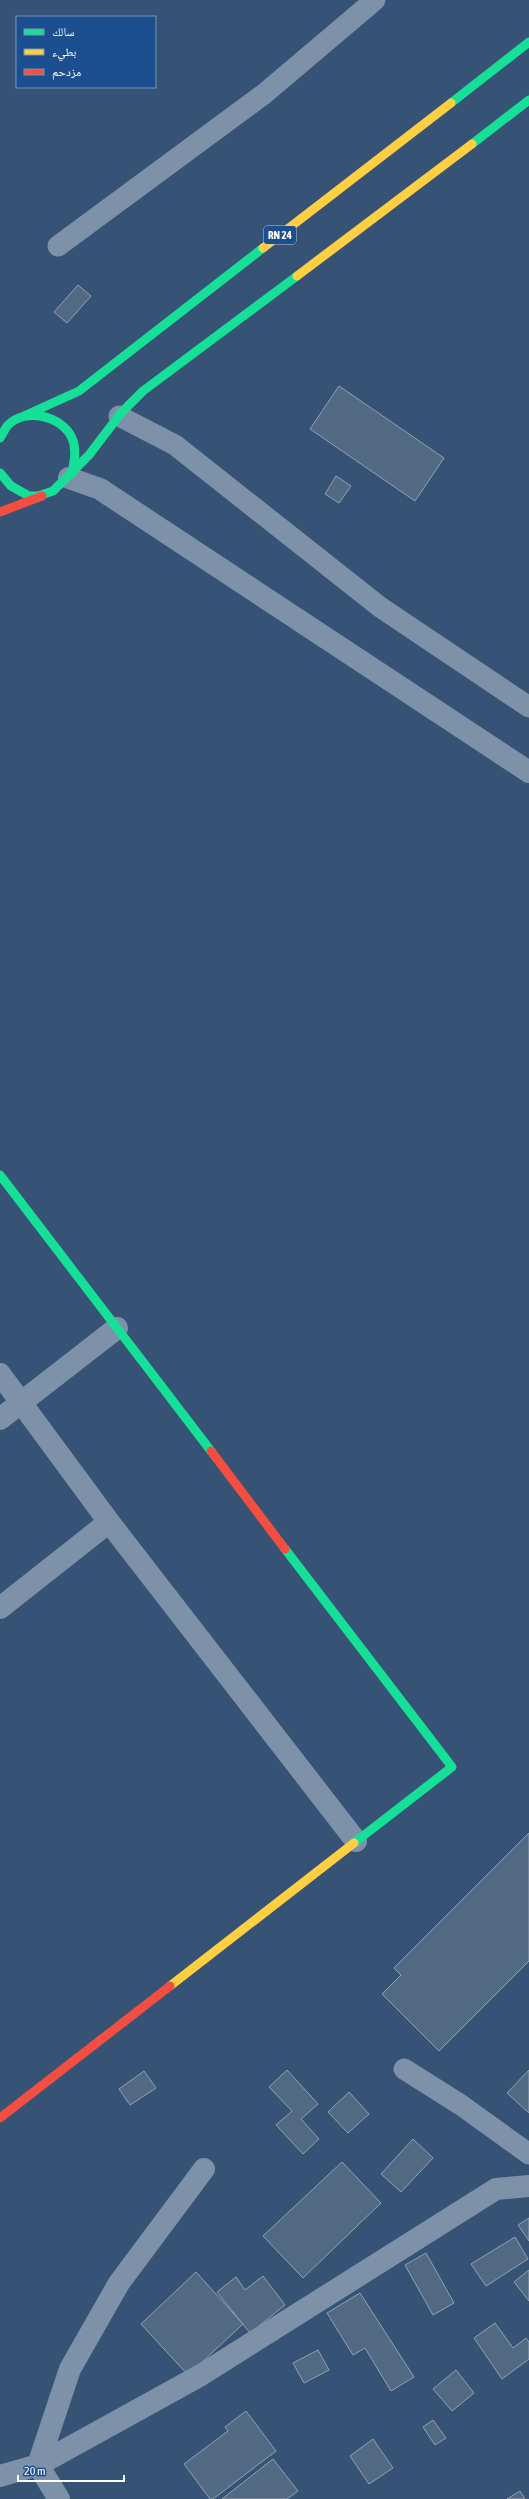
<svg xmlns="http://www.w3.org/2000/svg" width="529" height="2499" font-family="'Asap Condensed','Noto Naskh Arabic',sans-serif">
	<style>
		.building { fill: #526984; stroke: #92a2b6 }
		.lines { fill: none; stroke-linecap: round; stroke-linejoin: round }
		.lane { stroke: #7d92a8; stroke-width: 21 }
		.street { stroke: #7d92a8; stroke-width: 22 }
		.fast { stroke: #16e098; stroke-width: 9 }
		.slow { stroke: #ffcf43; stroke-width: 9 }
		.jam { stroke: #f24e42; stroke-width: 9 }
		.labels { text-anchor: middle; stroke-width: 3; stroke-linejoin: round; paint-order: stroke }
		.shield { fill: #1b4f8f; stroke: #bbcadd; stroke-width: 1 }
		.shield-label { font-size: 11px; font-weight: bold; fill: #fff }
	</style>
	<rect width="100%" height="100%" fill="#365274"/>
	<!-- building -->
	<path class="building" d="M78,285L91,296L67,323L54,312Z
		M339,386L444,458L415,501L310,429Z
		M336,476L351,486L339,503L325,494Z
		M529,1833V1961L439,2051L382,1994L401,1975L394,1968Z
		M287,2070L318,2104L301,2119L319,2139L303,2154L276,2125L292,2111L269,2087Z
		M529,2070V2113L507,2093Z
		M144,2071L156,2088L130,2105L119,2089Z
		M349,2092L369,2114L348,2133L328,2112Z
		M413,2139L433,2158L401,2192L381,2174Z
		M342,2162L381,2203L303,2278L263,2236Z
		M529,2218V2241L518,2225Z
		M515,2237L528,2259L486,2286L471,2264Z
		M426,2253L454,2303L433,2315L405,2265Z
		M529,2270V2301L514,2282Z
		M196,2272L243,2324L188,2375L141,2324Z
		M263,2276L285,2305L250,2333L217,2292L236,2277L245,2290Z
		M360,2293L414,2377L391,2391L365,2348L353,2355L327,2313Z
		M495,2323L513,2348L526,2338L529,2342V2359L502,2379L474,2338Z
		M318,2350L329,2370L304,2383L293,2363Z
		M456,2370L474,2393L452,2411L433,2389Z
		M246,2411L276,2451L213,2499H210L184,2464L228,2431L225,2427Z
		M433,2420L446,2438L435,2445L423,2427Z
		M373,2439L393,2468L369,2484L350,2456Z
		M273,2459L298,2491L287,2499H222Z
		M520,2491L525,2499H507Z"/>
	<g class="lines">
		<!-- lane -->
		<path class="lane" d="M58,246L264,94L375,0
			M119,416L175,445L380,607L529,707
			M404,2069L461,2105L529,2154"/>
		<!-- street -->
		<path class="street" d="M69,478L100,489L529,772
			M0,1374L109,1522L356,1841
			M0,1419L117,1328
			M0,1608L109,1522
			M0,2476L38,2465L201,2375L496,2189L529,2186
			M59,2499L38,2465L70,2369L119,2283L204,2169"/>
		<!-- fast -->
		<path class="fast" d="M451,103L529,42
			M472,144L529,100
			M24,416L79,391L263,248
			M0,438C3,434 5,428 8,425C26,407 62,416 72,438C77,449 74,462 72,474
			M0,473L11,486L29,496H38L53,491L89,455L121,413L143,391L297,276
			M0,1175L211,1451
			M285,1549L452,1767L354,1843"/>
		<!-- slow -->
		<path class="slow" d="M263,248L451,103
			M297,276L472,144
			M170,1986L354,1843"/>
		<!-- jam -->
		<path class="jam" d="M0,512L42,496
			M211,1451L285,1549
			M0,2118L170,1986"/>
	</g>
	<g class="labels">
		<!-- shield labels -->
		<rect class="shield" x="264" y="226" width="32" height="18" rx="3"/>
		<g class="shield-label">
			<text x="280" y="239">RN 24</text>
		</g>
	</g>
	<!-- legend -->
	<rect x="16" y="16" width="140" height="72" fill="#1b4f8f" stroke="#7695bc"/>
	<rect x="24" y="29" width="20" height="6" fill="#16e098" stroke="#7695bc"/>
	<text x="52" y="36" font-size="12" fill="#ffffff">سالك</text>
	<rect x="24" y="49" width="20" height="6" fill="#ffcf43" stroke="#7695bc"/>
	<text x="52" y="56" font-size="12" fill="#ffffff">بطيء</text>
	<rect x="24" y="69" width="20" height="6" fill="#f24e42" stroke="#7695bc"/>
	<text x="52" y="76" font-size="12" fill="#ffffff">مزدحم</text>
	<!-- scale -->
	<path d="M18 2475v6h106v-6" fill="none" stroke="#ffffff" stroke-width="2"/>
	<text x="24" y="2475" font-size="12" fill="#ffffff" stroke="#1b4f8f" stroke-width="3" paint-order="stroke">20 m</text>
</svg>
